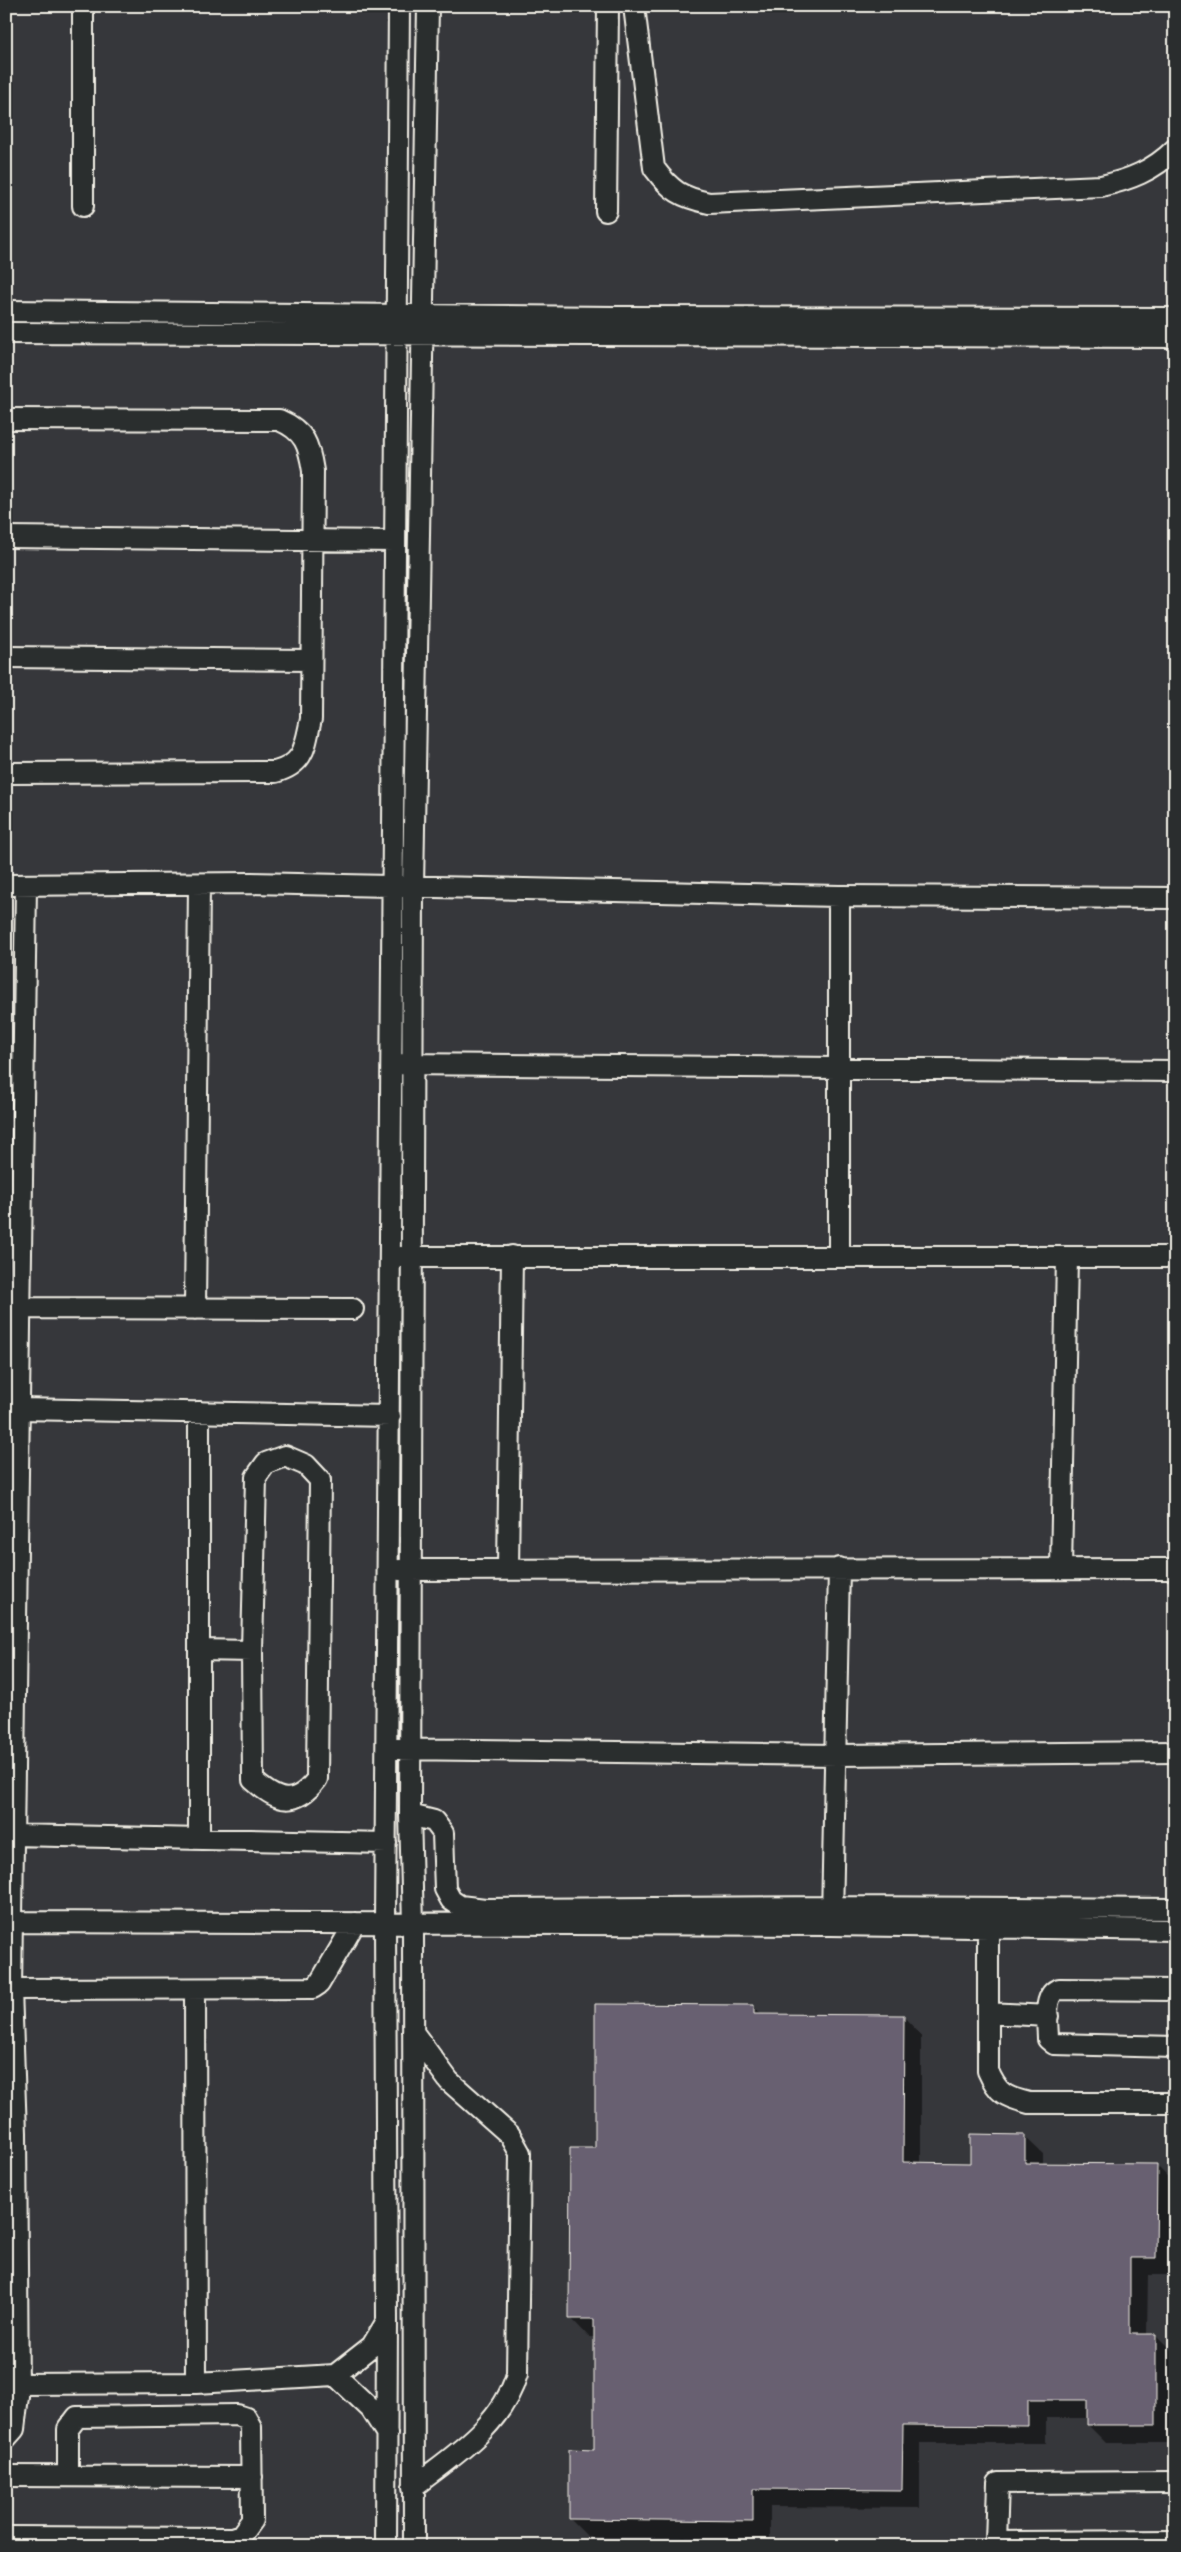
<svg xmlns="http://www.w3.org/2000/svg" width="1181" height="2552" font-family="'Architects Daughter',sans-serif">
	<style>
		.shadow { fill: #0007 }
		.building { fill: #686071; stroke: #f4f1e8 }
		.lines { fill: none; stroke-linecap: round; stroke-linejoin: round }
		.minor-casing { stroke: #f4f1e8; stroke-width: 24 }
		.minor { stroke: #2a2d2e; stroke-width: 20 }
	</style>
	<rect width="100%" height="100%" fill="#36373b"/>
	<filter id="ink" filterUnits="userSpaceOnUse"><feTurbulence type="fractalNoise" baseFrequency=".02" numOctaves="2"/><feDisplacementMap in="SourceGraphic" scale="10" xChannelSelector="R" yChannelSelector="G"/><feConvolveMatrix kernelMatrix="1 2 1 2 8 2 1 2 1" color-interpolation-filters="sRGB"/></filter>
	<g filter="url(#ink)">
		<!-- shadow -->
		<path class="shadow" d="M753,2006L763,2016H903L921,2035V2164H971L1024,2136L1043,2154V2164L1156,2165L1175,2184L1174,2275H1148L1147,2335H1156L1174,2353V2443H1106L1088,2425V2418H1046V2443H920V2508L770,2507V2538L588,2537L570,2519L595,2451L596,2337H589L571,2318L596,2150Z"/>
		<!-- building -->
		<path class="building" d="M595,2004L754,2005V2014L904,2015L903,2162L970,2163V2134L1025,2135V2163L1157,2164L1156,2258H1130V2334H1156V2425H1087V2400H1028V2426L903,2425L902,2490L753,2489V2521L569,2519V2449L594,2450V2319H569L570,2148H595Z"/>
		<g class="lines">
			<defs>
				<path id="minor" d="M83,6V206
					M634,6L654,168C671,191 681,197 709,203L1101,186C1129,180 1153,171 1175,149
					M606,211L608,6
					M6,311L615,317L1175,318
					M6,333L1175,337
					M6,419L279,420C305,431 309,445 313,471L311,719C305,746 305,764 275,772L6,773
					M6,537L394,541
					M6,657L311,660
					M6,885L251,883L839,896L1175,898
					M399,1064L1175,1071
					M839,1256V896
					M399,1257H1175
					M21,1308L353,1309
					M195,1309L199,884
					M19,1409L390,1416
					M1061,1569L1067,1257
					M399,1570L1175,1569
					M508,1570L512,1256
					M199,1650L252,1651L256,1477L266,1463L285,1456L306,1465L320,1480L317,1779C295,1808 277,1802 253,1780L252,1651
					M397,1749L837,1755L1175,1752
					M410,1815L434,1821L443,1833L445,1889L451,1900L460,1906L485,1909L834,1907L1175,1909
					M13,1835L386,1843
					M199,1839V1412
					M832,1918L839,1568
					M12,1922L831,1925L1175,1930
					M988,1927V2071C998,2094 1005,2097 1029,2103H1175
					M11,1989L313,1988L319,1984L355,1923
					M195,1989L196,2383
					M1175,1990L1059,1989C1042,1994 1048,2024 1048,2039L1054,2044L1175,2047
					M988,2013L1048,2016
					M413,2032L449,2081L510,2135L520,2153L517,2374C502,2426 454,2455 413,2487
					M335,2375L371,2409L387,2434
					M18,2384L196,2383L335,2375L372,2346L387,2321
					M6,2438L14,2429L18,2396L16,2133L11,1989L26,885
					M6,2476L252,2477
					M1175,2482L998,2483L996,2542L1175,2541
					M6,2537L232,2538L241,2535L252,2520L251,2427L246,2418L237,2415L77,2417L68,2429V2476
					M386,2546L387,2319L385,1923L399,6
					M414,2546L413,1924L410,1815L413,887L428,6"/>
			</defs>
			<!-- minor casing -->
			<use href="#minor" class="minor-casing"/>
			<!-- minor -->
			<use href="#minor" class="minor"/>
		</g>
	</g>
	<!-- margin -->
	<rect width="1181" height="2552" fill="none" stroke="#2a2d2e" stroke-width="25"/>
	<rect x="12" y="12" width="1156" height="2527" fill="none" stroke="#f4f1e8" stroke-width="2" filter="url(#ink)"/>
</svg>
